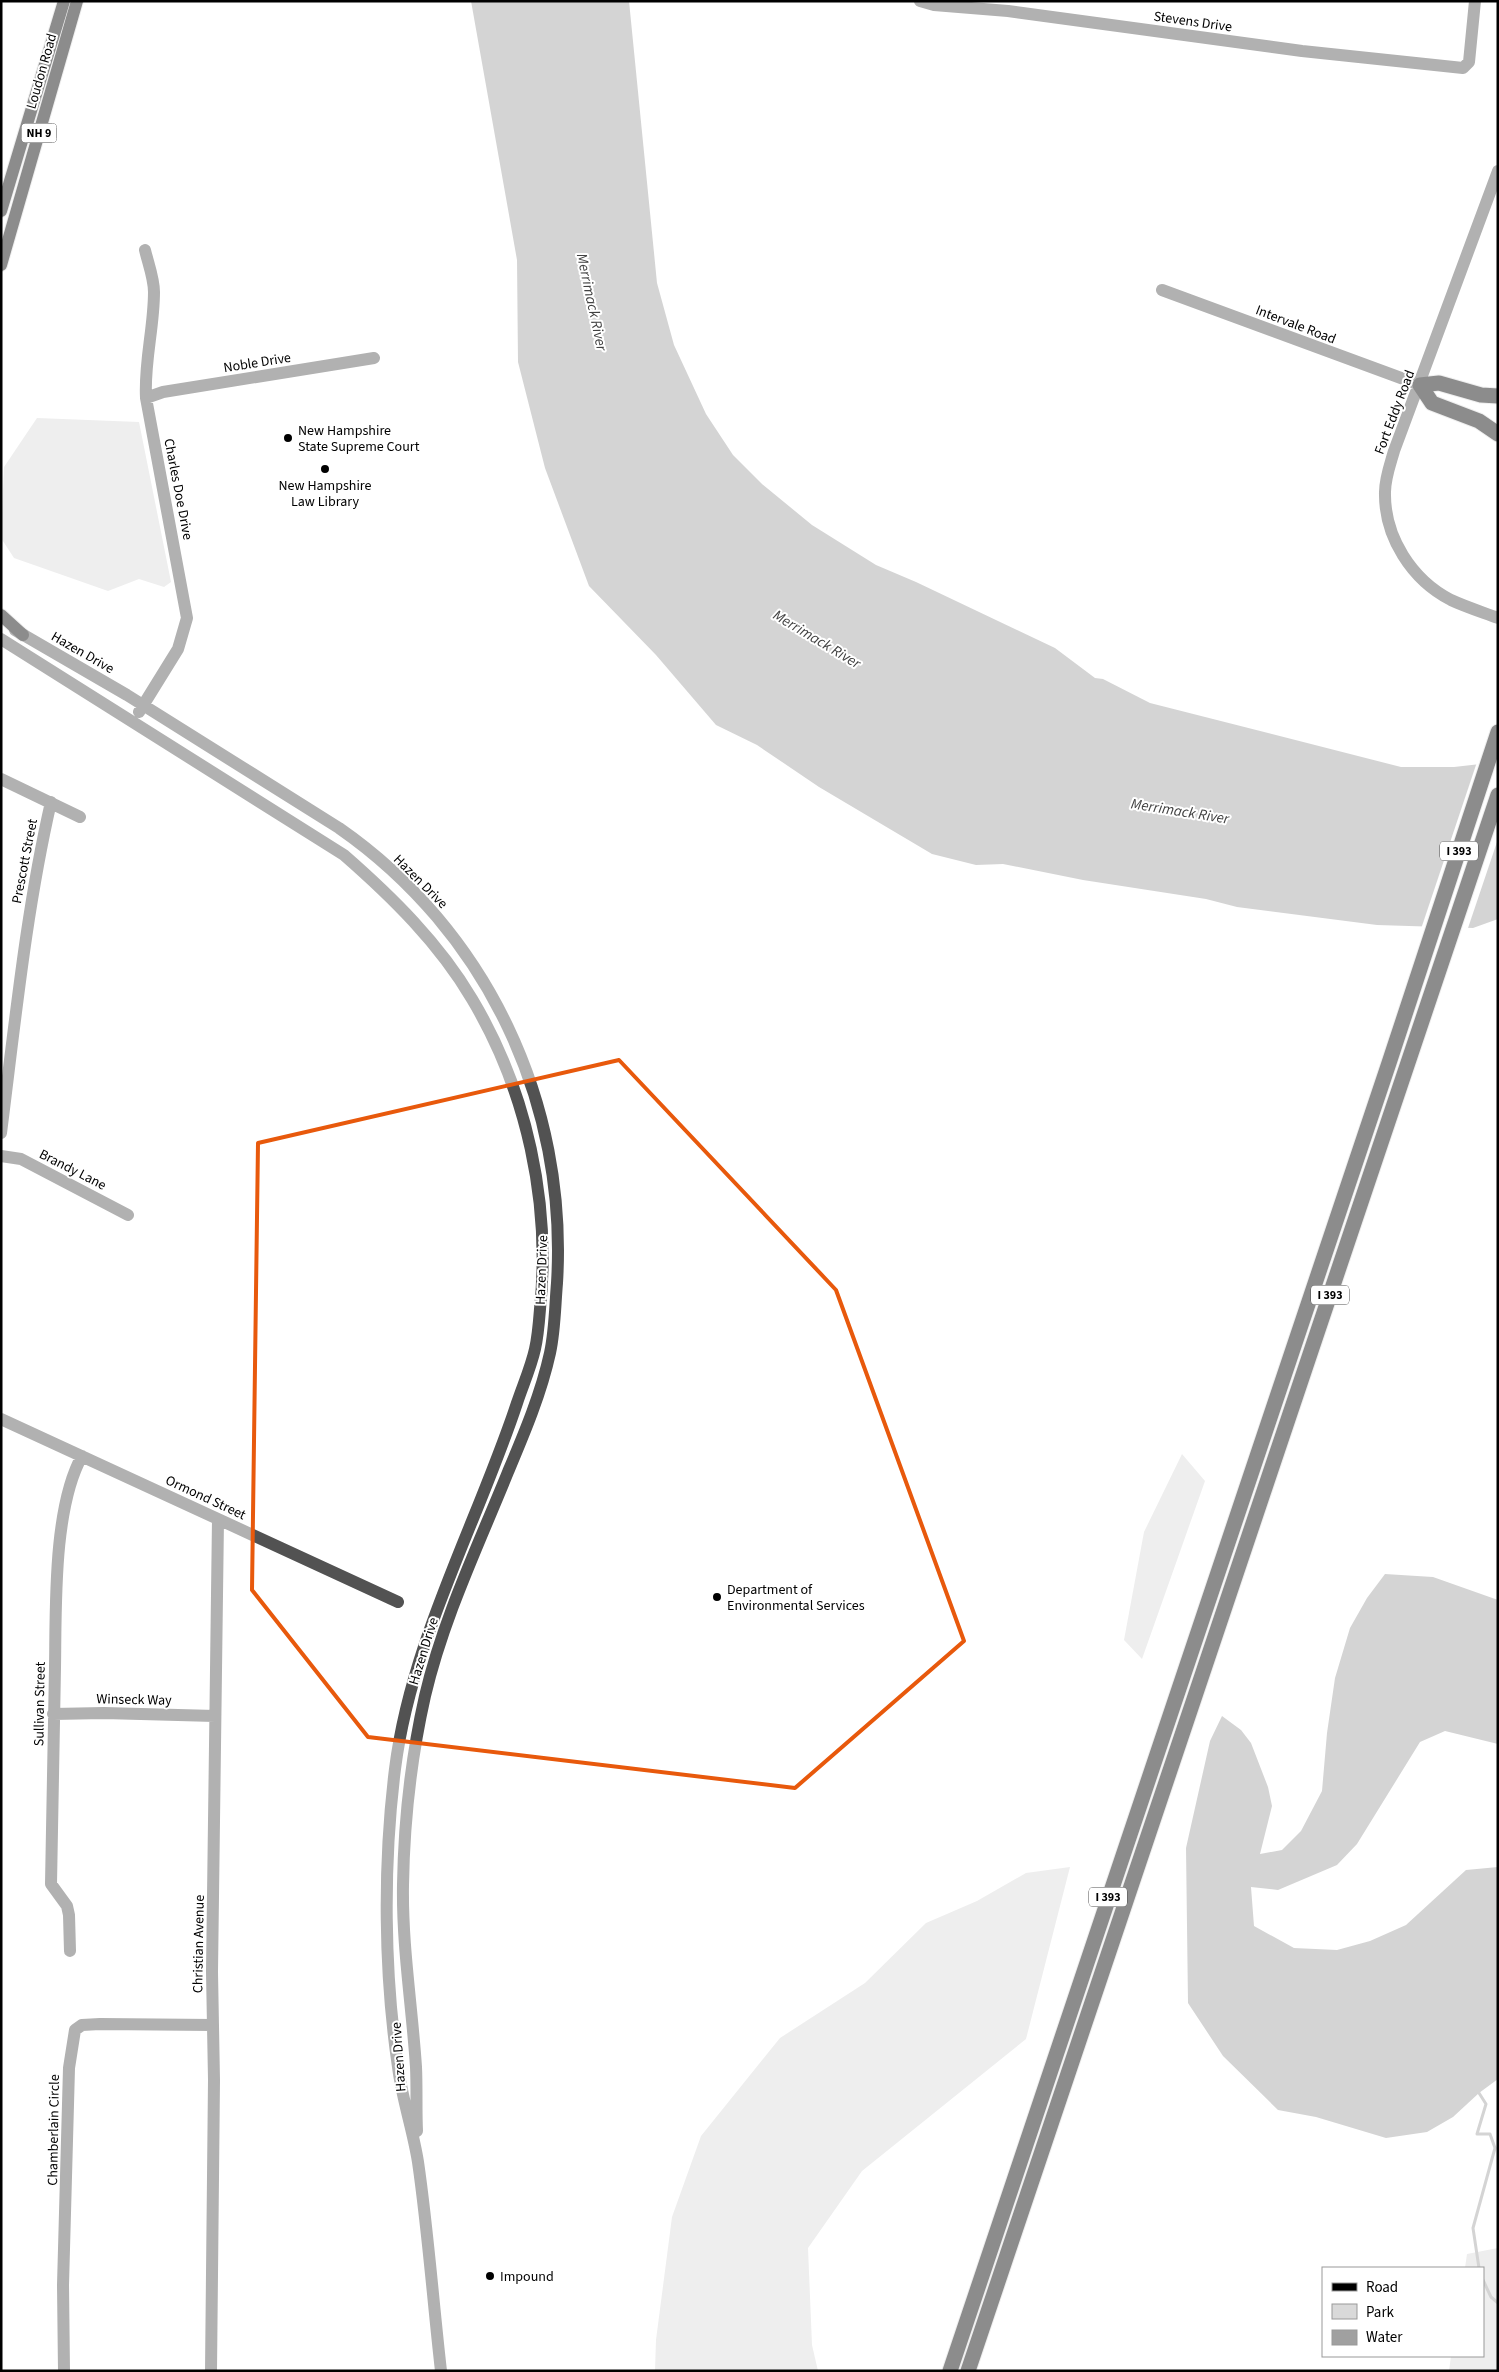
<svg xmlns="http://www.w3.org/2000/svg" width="1499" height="2372" font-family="'Source Sans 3',sans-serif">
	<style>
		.green { fill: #d9d9d9 }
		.water { fill: #a0a0a0 }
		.pier { fill: #fff }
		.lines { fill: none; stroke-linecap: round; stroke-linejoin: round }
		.stream { stroke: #a0a0a0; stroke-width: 3 }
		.major-casing { stroke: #dbdbdb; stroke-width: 14 }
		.highway-casing { stroke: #dbdbdb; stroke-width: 17 }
		.minor { stroke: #525252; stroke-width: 12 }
		.major { stroke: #000; stroke-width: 12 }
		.highway { stroke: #000; stroke-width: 15 }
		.marked { fill: none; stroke: #e8590c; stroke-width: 4; stroke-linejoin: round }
		.poi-dot { fill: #000; stroke: #fff; stroke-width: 2 }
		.labels { text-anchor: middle; stroke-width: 4; stroke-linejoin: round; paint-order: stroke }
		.shield { fill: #fff; stroke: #4c4c4c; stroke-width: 1 }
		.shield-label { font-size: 12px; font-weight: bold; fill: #000 }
		.street-label { font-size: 14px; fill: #000; stroke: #fff }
		.poi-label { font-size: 14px; fill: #000; stroke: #fff; text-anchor: start }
		.water-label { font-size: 15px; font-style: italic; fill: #414141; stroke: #fff }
	</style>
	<rect width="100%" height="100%" fill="#fff"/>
	<!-- green -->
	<path class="green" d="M37,418L139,422L171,582L164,587L139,579L108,591L14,558L1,538L4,467Z
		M1182,1454L1205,1481L1142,1659L1124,1640L1144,1532Z
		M1070,1867L1026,2039L862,2171L808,2248L812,2345L818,2371H655L656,2340L672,2217L701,2136L780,2038L865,1983L926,1923L977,1901L1026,1873Z
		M1498,2248V2371H1449L1451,2356H1483V2268H1465L1467,2254Z"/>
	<!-- water -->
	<path class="water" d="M471,1H629L657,283L674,345L706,414L733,455L762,484L812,525L876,565L916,582L1055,648L1095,678L1103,679L1150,703L1401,767H1454L1498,762V919L1473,928L1377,925L1237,907L1206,899L1083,880L1003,864L976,865L932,854L819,787L757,745L716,725L656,655L589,586L545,468L518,362L517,260Z
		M1385,1574L1433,1577L1498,1600V1744L1445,1731L1420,1742L1357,1844L1337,1865L1278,1890L1251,1887L1254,1926L1294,1948L1337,1950L1370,1941L1406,1925L1466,1870L1498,1867V2079L1479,2093L1453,2117L1427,2132L1386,2138L1316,2117L1278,2110L1223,2056L1188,2003L1186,1848L1210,1741L1222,1716L1241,1730L1251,1743L1268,1787L1272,1806L1260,1854L1282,1850L1301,1831L1322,1791L1327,1733L1335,1678L1350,1628L1367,1598Z"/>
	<!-- pier -->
	<path class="pier" d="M1498,760V839L1467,931L1421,929L1477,762Z"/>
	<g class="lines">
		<!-- stream -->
		<path class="stream" d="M1479,2268L1473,2228L1495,2148L1490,2134H1477L1486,2104L1479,2093
			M1483,2280L1491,2297L1498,2303"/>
		<defs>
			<path id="major" d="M1,211L64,1
				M1,265L77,1
				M1,615L23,635"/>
			<path id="highway" d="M1498,396L1481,395L1439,383L1420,385L1432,403L1479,421L1498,434
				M950,2371L1389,1063L1498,732
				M968,2371L1498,795"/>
		</defs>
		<!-- major casing -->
		<use href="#major" class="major-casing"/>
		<!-- highway casing -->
		<use href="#highway" class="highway-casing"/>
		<!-- minor -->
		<path class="minor" d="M920,1L934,5L1008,11L1302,51L1463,68L1469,62L1475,1
			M1498,171L1394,451C1390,465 1385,478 1385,492C1384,537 1412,580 1451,600C1466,607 1482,612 1498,618
			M1162,290L1420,385
			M146,398L163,392L374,358
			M15,630L127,695L339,828C487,931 568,1103 557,1283C555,1306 555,1330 550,1353C541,1394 524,1434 508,1472C478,1546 443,1619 425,1696C411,1758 404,1822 403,1885C402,1946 412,2006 416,2067C417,2088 416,2110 417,2131
			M1,639L344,855C392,897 439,943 472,999C527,1091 551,1203 540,1309C539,1322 538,1336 535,1349C531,1367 523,1385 517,1403C477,1524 411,1641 395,1769C383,1865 384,1972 398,2067C402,2099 413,2130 418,2162C428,2231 433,2301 441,2371
			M139,712L178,649L187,618L146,398C144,362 154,328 154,292C154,278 148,263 145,250
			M1,779L80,817
			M1,1133C15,1023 26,911 51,802
			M1,1156L21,1159L128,1215
			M1,1419L398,1602
			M53,1714L104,1713L215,1716
			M70,1951L69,1915L67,1906L51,1884C52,1812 53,1740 55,1668C56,1608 53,1508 82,1456
			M64,2371L63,2285L69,2068L75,2030L82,2025L100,2024L213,2025
			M211,2371L214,2080L212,1972L218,1519"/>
		<!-- major -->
		<use href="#major" class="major"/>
		<!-- highway -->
		<use href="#highway" class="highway"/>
	</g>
	<!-- marked area -->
	<path d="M0 0H1499V2372H0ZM619,1060L836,1290L964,1641L795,1788L368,1737L252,1590L258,1143Z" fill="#fff" fill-opacity=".55" fill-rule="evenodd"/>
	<path class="marked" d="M619,1060L836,1290L964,1641L795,1788L368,1737L252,1590L258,1143Z"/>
	<!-- markers -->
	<g class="poi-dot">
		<circle cx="288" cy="438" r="5"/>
		<circle cx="325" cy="469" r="5"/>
		<circle cx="717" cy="1597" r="5"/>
		<circle cx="490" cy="2276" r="5"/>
	</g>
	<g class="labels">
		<!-- shield labels -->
		<g class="shield">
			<rect x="21.5" y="123.5" width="35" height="19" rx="4"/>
			<rect x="1440" y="841.5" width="38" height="19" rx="4"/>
			<rect x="1311" y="1285.5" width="38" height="19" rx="4"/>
			<rect x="1089" y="1887.5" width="38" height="19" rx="4"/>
		</g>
		<g class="shield-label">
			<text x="39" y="137">NH 9</text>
			<text x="1459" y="855">I 393</text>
			<text x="1330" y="1299">I 393</text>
			<text x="1108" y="1901">I 393</text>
		</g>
		<!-- street labels -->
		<g class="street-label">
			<text transform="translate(1193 21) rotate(8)" y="5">Stevens Drive</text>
			<text transform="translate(41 71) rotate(-74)" y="5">Loudon Road</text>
			<text transform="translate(1296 324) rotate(21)" y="5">Intervale Road</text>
			<text transform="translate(257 362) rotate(-9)" y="5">Noble Drive</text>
			<text transform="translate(1394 412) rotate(-69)" y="5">Fort Eddy Road</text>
			<text transform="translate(179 489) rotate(79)" y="5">Charles Doe Drive</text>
			<text transform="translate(83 652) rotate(30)" y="5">Hazen Drive</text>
			<text transform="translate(24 861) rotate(-79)" y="5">Prescott Street</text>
			<text transform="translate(421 881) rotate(45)" y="5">Hazen Drive</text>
			<text transform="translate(73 1169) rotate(27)" y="5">Brandy Lane</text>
			<text transform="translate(541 1270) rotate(-88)" y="5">Hazen Drive</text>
			<text transform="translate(206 1497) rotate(25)" y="5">Ormond Street</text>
			<text transform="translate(423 1651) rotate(-73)" y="5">Hazen Drive</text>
			<text transform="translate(134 1699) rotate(1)" y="5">Winseck Way</text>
			<text transform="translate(39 1704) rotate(-89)" y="5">Sullivan Street</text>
			<text transform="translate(198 1944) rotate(-89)" y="5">Christian Avenue</text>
			<text transform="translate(398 2057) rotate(-94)" y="5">Hazen Drive</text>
			<text transform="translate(53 2130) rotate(-89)" y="5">Chamberlain Circle</text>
		</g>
		<!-- poi labels -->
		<g class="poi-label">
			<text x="298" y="435">New Hampshire<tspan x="298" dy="16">State Supreme Court</tspan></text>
			<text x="325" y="490" text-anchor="middle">New Hampshire<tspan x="325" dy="16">Law Library</tspan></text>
			<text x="727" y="1594">Department of<tspan x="727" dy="16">Environmental Services</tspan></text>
			<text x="500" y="2281">Impound</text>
		</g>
		<!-- water labels -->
		<g class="water-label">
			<text transform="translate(592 302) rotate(78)" y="5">Merrimack River</text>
			<text transform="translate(817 639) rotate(31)" y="5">Merrimack River</text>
			<text transform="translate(1180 811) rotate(9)" y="5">Merrimack River</text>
		</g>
	</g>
	<!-- border -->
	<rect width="1499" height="2372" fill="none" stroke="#000000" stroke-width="5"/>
	<!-- legend -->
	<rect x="1322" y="2267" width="162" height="90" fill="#ffffff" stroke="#999999"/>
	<rect x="1332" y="2283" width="25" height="8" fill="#000000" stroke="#999999"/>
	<text x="1366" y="2292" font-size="15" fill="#000000">Road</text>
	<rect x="1332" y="2304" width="25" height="15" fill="#d9d9d9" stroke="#999999"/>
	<text x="1366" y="2317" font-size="15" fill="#000000">Park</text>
	<rect x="1332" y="2330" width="25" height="15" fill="#a0a0a0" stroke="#999999"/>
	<text x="1366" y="2342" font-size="15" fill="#000000">Water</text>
</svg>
